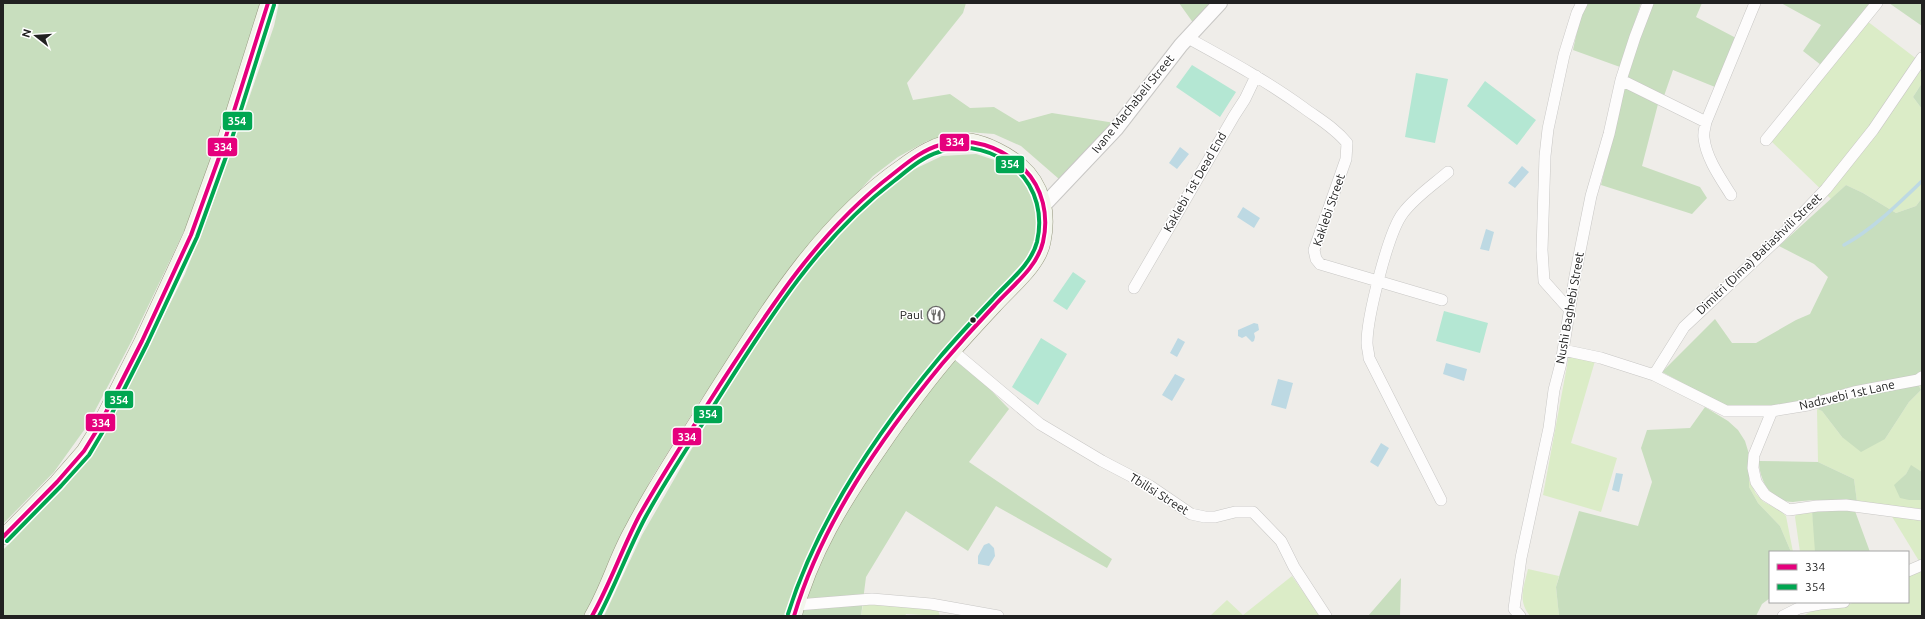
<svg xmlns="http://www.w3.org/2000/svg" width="1925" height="619" font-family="Ubuntu,sans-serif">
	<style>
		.grass { fill: #dbecc7 }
		.forest { fill: #c8debe }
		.pitch { fill: #b4e7d3 }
		.water { fill: #bdd9e3 }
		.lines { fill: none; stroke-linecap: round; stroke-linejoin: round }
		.stream { stroke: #bdd9e3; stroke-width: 3.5 }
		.minor-casing { stroke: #c8c7c5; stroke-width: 12 }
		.tertiary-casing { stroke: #c8c7c5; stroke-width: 16 }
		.secondary-casing { stroke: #979980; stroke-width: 16 }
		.minor { stroke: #fdfcfc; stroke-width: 11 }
		.tertiary { stroke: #fdfcfc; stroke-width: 14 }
		.secondary { stroke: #f3f5ec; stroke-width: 15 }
		.bus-1-casing { stroke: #fff; stroke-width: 7 }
		.bus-2-casing { stroke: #fff; stroke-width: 7 }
		.bus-1 { stroke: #e5007d; stroke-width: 4 }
		.bus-2 { stroke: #00a651; stroke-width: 4 }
		.bus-dot { fill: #212121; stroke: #fff; stroke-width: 1.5 }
		.labels { text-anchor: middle; stroke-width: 3; stroke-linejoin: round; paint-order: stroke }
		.street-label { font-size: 12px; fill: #212121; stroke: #fff }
		.poi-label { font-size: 12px; fill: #212121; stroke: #fff; text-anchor: end }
		.line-badge { stroke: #fff; stroke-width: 1.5 }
		.badge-label { font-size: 11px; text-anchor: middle; font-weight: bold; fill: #fff }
	</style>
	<rect width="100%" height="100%" fill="#efede9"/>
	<!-- grass -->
	<path class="grass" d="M1867,21L1922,63V83L1913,97L1922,109V198L1916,206L1896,213L1863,193L1846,185L1831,199L1770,140Z
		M1569,355L1595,361L1571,443L1617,458L1601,512L1543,495Z
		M1922,383V472L1911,466L1906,474L1895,485L1909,500H1922V509L1857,502L1854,479L1818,462L1817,409L1822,411L1842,437L1885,439L1909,402L1921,390L1918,384Z
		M1749,480L1756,494L1764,502L1781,511L1786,516L1793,552H1791L1780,526L1758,503L1749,487Z
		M1812,511L1816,550L1815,552H1800L1795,517L1797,512Z
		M1891,515L1922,520V560L1919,561Z
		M1528,569L1559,576L1556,587L1559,616H1530C1517,600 1524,587 1528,569Z
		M1922,569V616H1803L1824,604L1839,608L1855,602H1908V576Z
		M1292,576L1320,616H1210L1227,600L1243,615Z
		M883,604L938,610L940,616L906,614L905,616H861L863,605Z"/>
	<!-- forest -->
	<path class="forest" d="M3,3H261L195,208L131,342L87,426L54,472L3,524Z
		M279,3H966L963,13L907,83L913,100L950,94L970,108L994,107L1019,122L1052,113L1115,123L1059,179L1021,146L994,134L967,132L927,141L898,157L873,176L817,236L700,401L651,479L600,588L584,616H3V550L65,487L108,426L185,274L210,211L274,26Z
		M1179,3H1213L1194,24Z
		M1587,3H1641L1620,67L1573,50L1581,13Z
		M1652,3H1702L1696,17L1736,38L1715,87L1673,70L1664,96L1625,78Z
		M1781,3H1872L1821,65L1803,51L1821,25Z
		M1889,3H1922V26Z
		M1922,83V109L1913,97Z
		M1624,85L1658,104L1642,166L1700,187L1707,198L1692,214L1601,185Z
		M976,154L1010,165L1033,187L1042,210L1033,251L986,303L889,426L790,616H604L642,535L743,360L804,270L847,221L900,176L942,156Z
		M1846,185L1863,193L1896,213L1916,206L1922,198V370L1916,375L1851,387L1804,401L1772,406L1724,405L1662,372L1715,319L1732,343H1756L1796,320L1810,314L1828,277L1814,264L1779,246Z
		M953,351L1009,409L969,462L1112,559L1107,568L996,506L968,551L906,511L866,577L861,616H794L813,559Z
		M1918,384L1921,390L1909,402L1885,439L1861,452L1842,437L1822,411L1817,409L1854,396Z
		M1705,407L1728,421L1738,430L1745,441L1749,454V487L1758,503L1780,526L1791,552H1770V598L1762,604L1756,616H1559L1556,587L1579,511L1638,526L1652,482L1641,448L1647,430L1690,428Z
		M1759,461L1818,462L1854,479L1857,502C1844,501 1831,500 1817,500C1809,500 1801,501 1793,502C1771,502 1759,480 1759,461Z
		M1911,465L1922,472V500H1909L1900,498L1894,485L1906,474Z
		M1833,509L1855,511L1870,552H1815L1812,511Z
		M1401,578L1400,616H1368Z"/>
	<!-- pitch -->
	<path class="pitch" d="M1192,65L1236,92L1220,117L1176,87Z
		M1416,73L1448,79L1435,143L1405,137Z
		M1485,81L1536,120L1517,145L1467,106Z
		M1073,272L1086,281L1067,310L1053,301Z
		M1444,311L1488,323L1480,353L1436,341Z
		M1041,338L1067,354L1038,405L1012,387Z"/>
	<!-- water -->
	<path class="water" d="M1180,147L1189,154L1177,169L1169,163Z
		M1522,166L1529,172L1515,188L1508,183Z
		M1243,207L1260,218L1254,228L1237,217Z
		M1486,229L1494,232L1489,251L1480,249Z
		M1254,323L1258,324L1259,330L1254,333L1255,337L1254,341L1252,342L1246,336L1242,338L1238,336V330Z
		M1178,338L1185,342L1177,357L1170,353Z
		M1446,363L1467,369L1464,381L1443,374Z
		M1175,374L1185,379L1172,401L1162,395Z
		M1278,379L1293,383L1286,409L1271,405Z
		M1381,443L1389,448L1378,467L1370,462Z
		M1616,473L1623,474L1619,492L1612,490Z
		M989,543L994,548L995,556L989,566L978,564V556L984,545Z"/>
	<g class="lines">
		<!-- stream -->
		<path class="stream" d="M1844,245C1873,229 1898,204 1922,181"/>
		<defs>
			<path id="minor" d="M1188,38C1228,60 1267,81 1304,108C1319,119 1335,128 1347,143L1346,159L1314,250L1316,259L1320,264L1442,300
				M1621,80L1706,122
				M1766,140L1877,3
				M1731,195C1721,179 1706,158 1704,138C1703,133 1705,127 1706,122L1755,3
				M1134,288L1234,116L1245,99L1256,76
				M1569,309L1544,281L1542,250L1545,156L1548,129L1564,55L1577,13L1582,3
				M1563,350L1601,358L1654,375L1726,411H1772L1808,405L1854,392L1918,380L1922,377
				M953,351L1040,424L1102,461L1150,486L1191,514L1205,517H1215L1235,512H1253L1281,541L1294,567L1326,616
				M1654,375L1684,327L1781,236L1826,189L1873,130L1922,58
				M1772,411L1754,455L1753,468L1756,482L1765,495L1789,510L1817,506L1846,505L1922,515
				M1441,500L1369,358C1369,353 1367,348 1367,343C1367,318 1388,232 1403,213C1415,197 1433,185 1448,172
				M1908,571L1922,565
				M797,605L872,599L931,604L998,616
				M1520,616L1514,609L1521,558L1549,428L1554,390L1561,363L1575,276L1591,196L1609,134L1621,80L1635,37L1648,3
				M1783,616L1799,608L1820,604L1844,602"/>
			<path id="tertiary" d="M1045,204L1116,129L1181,45L1220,3"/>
			<path id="secondary" d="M3,537L57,482L84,451L97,430L142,341L191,235L221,152L268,3
				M592,616C608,589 616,559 631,532C655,485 685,441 713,396C766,313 820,223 903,166C914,158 927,149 940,145C949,143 962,140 970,141C987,144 1007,154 1020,165C1043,185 1049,213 1043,242C1039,265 1010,288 995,305C981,320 967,335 954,350C927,381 903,414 880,448C843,501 811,553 794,616"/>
		</defs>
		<!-- minor casing -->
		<use href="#minor" class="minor-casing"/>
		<!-- tertiary casing -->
		<use href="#tertiary" class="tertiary-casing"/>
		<!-- secondary casing -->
		<use href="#secondary" class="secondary-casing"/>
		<!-- minor -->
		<use href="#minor" class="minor"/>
		<!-- tertiary -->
		<use href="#tertiary" class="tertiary"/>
		<!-- secondary -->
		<use href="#secondary" class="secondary"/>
		<defs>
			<path id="bus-1" d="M3,537L57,482L84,451L97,430L142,341L191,235L221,152L268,3
				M592,616C610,584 622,549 639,516C663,473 690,432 716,391C767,312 817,232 893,174C907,163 922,150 940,145C970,136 1001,146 1024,169C1043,188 1049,216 1043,242C1037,268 1012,286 995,305C977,324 959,344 942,364C881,438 822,523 794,616"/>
			<path id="bus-2" d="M7,541L61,486L89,455L102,433L147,344L197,237L227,154L274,5
				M599,616C616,584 628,550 645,518C665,481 689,446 711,410C763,328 815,241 894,181C908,170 922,157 939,152C967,142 996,151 1017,170C1037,189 1043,216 1037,242C1031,265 1008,282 993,299C975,318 957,337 940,357C878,431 817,521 788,614"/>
		</defs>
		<!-- bus-1 casing -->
		<use href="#bus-1" class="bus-1-casing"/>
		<!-- bus-2 casing -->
		<use href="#bus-2" class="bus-2-casing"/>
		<!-- bus-1 -->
		<use href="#bus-1" class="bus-1"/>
		<!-- bus-2 -->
		<use href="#bus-2" class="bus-2"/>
	</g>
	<!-- icons -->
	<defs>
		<symbol id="restaurant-ring" viewBox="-11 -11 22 22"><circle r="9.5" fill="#fff" stroke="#696867" stroke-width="1.5"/><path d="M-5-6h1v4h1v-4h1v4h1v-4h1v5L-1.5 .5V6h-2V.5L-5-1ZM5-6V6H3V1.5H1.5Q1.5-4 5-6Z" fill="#696867"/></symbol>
	</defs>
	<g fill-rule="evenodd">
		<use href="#restaurant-ring" x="926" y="305" width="20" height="20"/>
	</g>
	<!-- markers -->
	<circle class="bus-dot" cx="973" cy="320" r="3.5"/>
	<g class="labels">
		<!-- street labels -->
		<g class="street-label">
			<text transform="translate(1133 104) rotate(-51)" y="4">Ivane Machabeli Street</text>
			<text transform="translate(1195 182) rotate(-60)" y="4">Kaklebi 1st Dead End</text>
			<text transform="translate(1329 210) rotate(-71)" y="4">Kaklebi Street</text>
			<text transform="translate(1759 254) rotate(-44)" y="4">Dimitri (Dima) Batiashvili Street</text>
			<text transform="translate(1570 308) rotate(-80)" y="4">Nushi Baghebi Street</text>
			<text transform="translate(1847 395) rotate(-13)" y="4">Nadzvebi 1st Lane</text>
			<text transform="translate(1159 494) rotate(32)" y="4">Tbilisi Street</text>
		</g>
		<!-- poi labels -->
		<g class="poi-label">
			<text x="923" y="319">Paul</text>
		</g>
	</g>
	<g class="line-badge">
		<rect x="222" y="111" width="31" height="20" rx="4" fill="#00a651"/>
		<rect x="939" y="133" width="31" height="19" rx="4" fill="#e5007d"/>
		<rect x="207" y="137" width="31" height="20" rx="4" fill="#e5007d"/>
		<rect x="995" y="155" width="30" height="19" rx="4" fill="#00a651"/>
		<rect x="104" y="390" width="30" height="19" rx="4" fill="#00a651"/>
		<rect x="693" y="405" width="30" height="19" rx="4" fill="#00a651"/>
		<rect x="85" y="413" width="31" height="19" rx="4" fill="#e5007d"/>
		<rect x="672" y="427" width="30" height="19" rx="4" fill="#e5007d"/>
	</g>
	<g class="badge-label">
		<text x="237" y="125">354</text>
		<text x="955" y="146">334</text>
		<text x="223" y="151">334</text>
		<text x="1010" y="168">354</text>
		<text x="119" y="404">354</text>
		<text x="708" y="418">354</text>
		<text x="101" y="427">334</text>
		<text x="687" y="441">334</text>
	</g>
	<!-- border -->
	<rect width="1925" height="619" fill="none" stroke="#212121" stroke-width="8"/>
	<!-- legend -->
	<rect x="1769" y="551" width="140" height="52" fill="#ffffff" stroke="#a6a6a6"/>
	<rect x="1777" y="564" width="20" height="6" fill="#e5007d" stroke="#a6a6a6"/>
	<text x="1805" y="571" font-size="12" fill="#212121">334</text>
	<rect x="1777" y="584" width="20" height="6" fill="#00a651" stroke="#a6a6a6"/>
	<text x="1805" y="591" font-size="12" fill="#212121">354</text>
	<!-- north arrow -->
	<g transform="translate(36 36) rotate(287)" stroke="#ffffff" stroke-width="3" paint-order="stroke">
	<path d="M0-3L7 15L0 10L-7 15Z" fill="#212121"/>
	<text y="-6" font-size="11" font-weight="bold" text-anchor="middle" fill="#212121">N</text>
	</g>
</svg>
